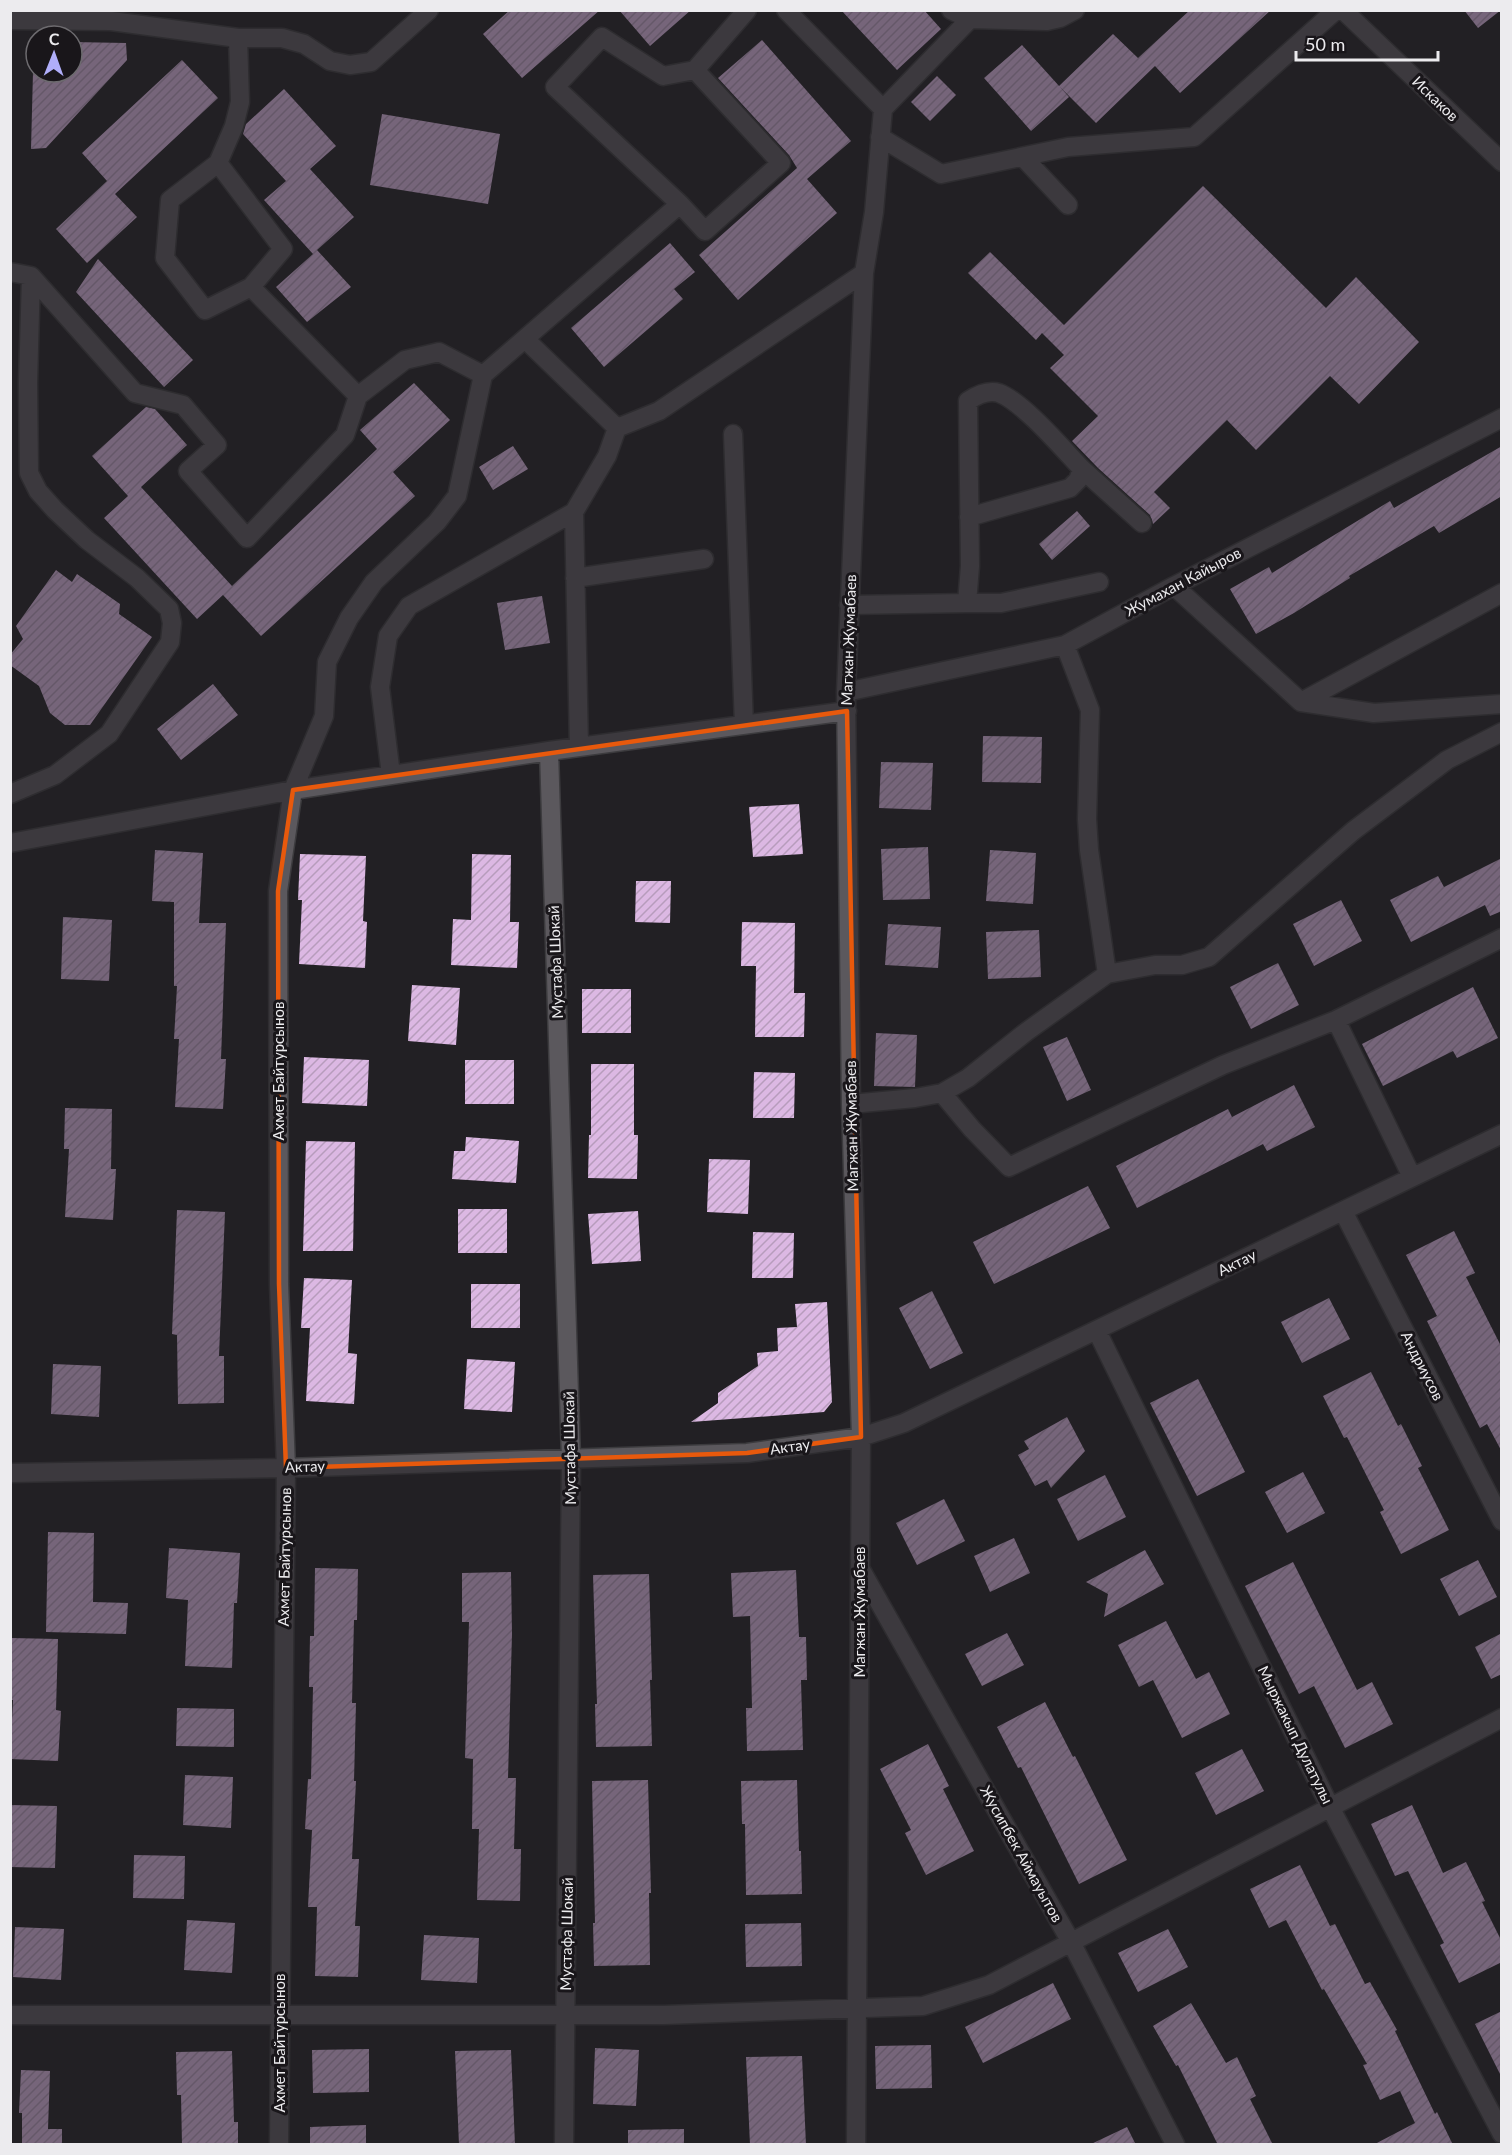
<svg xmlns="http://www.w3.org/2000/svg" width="1512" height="2155" font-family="Lato,sans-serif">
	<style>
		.building { fill: url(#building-hatch) }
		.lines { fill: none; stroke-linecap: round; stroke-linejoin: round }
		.minor-casing { stroke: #3c3b3e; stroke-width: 21 }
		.minor { stroke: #5b585d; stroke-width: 18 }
		.marked { fill: none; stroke: #e8590c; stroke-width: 4.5; stroke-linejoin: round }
		.labels { text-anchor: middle; stroke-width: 6; stroke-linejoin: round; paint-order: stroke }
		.street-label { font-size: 15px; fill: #ecebee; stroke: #19161a }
	</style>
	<defs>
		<pattern id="building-hatch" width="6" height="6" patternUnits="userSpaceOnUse" patternTransform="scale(1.5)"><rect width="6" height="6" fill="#dcb8e3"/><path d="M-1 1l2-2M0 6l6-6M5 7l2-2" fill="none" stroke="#b79cbc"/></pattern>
	</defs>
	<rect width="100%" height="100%" fill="#222024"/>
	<!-- building -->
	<path class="building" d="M510,10H600L522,78L483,34Z
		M619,10H691L650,46Z
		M841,10H924L941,29L897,70Z
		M1190,10H1271L1180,93L1155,66L1096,123L1059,86L1113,34L1138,58Z
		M1464,10H1501L1478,28Z
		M762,40L851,141L807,179L837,213L738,300L699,255L797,168L789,155L718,78Z
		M72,42L126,43L127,60L46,148L31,149L33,72H72Z
		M1022,45L1069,97L1031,131L984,78Z
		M182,60L218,98L115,194L137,217L87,263L56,229L107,181L82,153Z
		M937,76L956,95L930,121L911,102Z
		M284,89L336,146L310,169L354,217L317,250L351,287L307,322L276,287L313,254L264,200L286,181L243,134L246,124Z
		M382,114L500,134L488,204L370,185Z
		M1203,186L1326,308L1356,277L1419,342L1359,404L1330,376L1256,450L1227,420L1154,492L1170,508L1153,524L1150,515L1098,468L1072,441L1098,416L1050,368L1064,355L1042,333L1036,340L968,273L990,252L1064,325Z
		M670,243L695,272L674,289L683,299L604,367L571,328Z
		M98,259L193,360L164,387L76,292Z
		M414,383L450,420L393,472L415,496L261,636L223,595L197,619L104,518L128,496L92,456L146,407L155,409L187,445L141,487L232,586L377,449L360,430Z
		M513,446L528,469L493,490L479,467Z
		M1502,446V496L1439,533L1434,526L1349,576L1350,578L1294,613L1256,634L1230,589L1269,567L1272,573L1390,501L1394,508Z
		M1077,511L1090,526L1052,560L1039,544Z
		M56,570L72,582L77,574L120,604L119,614L152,637L90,725H65L50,713L39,686L10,665V655L23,639L16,626Z
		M542,596L550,643L505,650L497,603Z
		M213,684L238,715L181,760L157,729Z
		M983,736L1042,737L1041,783L982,782Z
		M881,762L933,763L931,810L879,808Z
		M799,804L803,854L753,857L749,807Z
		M928,847L930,899L883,900L881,849Z
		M155,850L203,853L199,923H226L221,1059H226L223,1109L175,1107L179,1039H174L177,986H174V902L152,901Z
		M990,850L1036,853L1033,904L986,901Z
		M300,854L366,856L363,921L367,922L365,968L299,964L302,900H298Z
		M472,854L511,855L510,922H519L517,968L451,965L453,919L471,920Z
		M1502,858V911L1490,916L1485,905L1411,942L1390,900L1438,876L1444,887Z
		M636,881H671L670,923L635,922Z
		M1341,900L1362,941L1314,966L1293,924Z
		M63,917L112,920L109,981L61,979Z
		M742,922L795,923L794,993H805L804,1037H755L756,966H741Z
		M888,924L941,927L938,968L885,965Z
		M1039,930L1041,977L988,979L986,932Z
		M1278,963L1299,1005L1251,1029L1230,987Z
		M412,985L460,988L456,1045L408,1041Z
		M1473,987L1498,1038L1457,1058L1453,1051L1383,1086L1362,1044Z
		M582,989H631V1033H582Z
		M876,1033L917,1035L915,1087L874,1086Z
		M1067,1037L1091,1090L1067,1101L1043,1047Z
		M304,1057L369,1060L367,1106L302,1103Z
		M465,1060H514V1104H465Z
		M591,1064H634V1135H638L637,1179L588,1178L589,1135H591Z
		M754,1072L795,1073L794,1118H753Z
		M1294,1085L1315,1127L1267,1151L1263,1144L1137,1208L1116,1166L1228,1109L1232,1117Z
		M65,1108L112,1109L111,1169H116L113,1220L65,1217L69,1149H64Z
		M466,1137L519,1141L516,1183L452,1179L454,1151H465Z
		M306,1141L355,1142L353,1251H303Z
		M709,1159L750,1160L748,1214L707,1212Z
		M1088,1186L1110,1228L994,1284L973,1242Z
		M458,1209H507V1253H458Z
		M177,1210L225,1212L219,1356H224V1403L178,1404L177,1335L172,1334Z
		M638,1211L641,1261L592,1264L588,1214Z
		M1454,1231L1475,1273L1466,1277L1502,1348V1452L1487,1424L1480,1428L1459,1386L1427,1321L1437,1316L1406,1255Z
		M753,1232L794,1233L793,1278H752Z
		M304,1278L352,1280L348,1353L357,1354L354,1404L306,1401L310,1328H301Z
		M471,1284H520V1328H471Z
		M932,1291L963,1353L930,1369L899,1308Z
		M1329,1298L1350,1339L1302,1363L1281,1322Z
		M827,1302L832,1402L824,1412L691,1422L718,1403V1393L758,1366L757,1353L778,1351L777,1328L797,1327L795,1304Z
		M467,1359L515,1362L512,1412L464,1409Z
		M53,1364L101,1366L99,1417L51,1414Z
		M1371,1372L1398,1426L1401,1424L1422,1466L1418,1468L1449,1530L1401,1554L1380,1512L1384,1510L1347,1437L1344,1438L1323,1396Z
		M1198,1379L1245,1472L1197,1496L1150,1403Z
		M1067,1417L1085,1451L1051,1488L1047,1480L1035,1486L1018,1455L1029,1449L1024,1441Z
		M1303,1472L1325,1513L1287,1533L1265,1492Z
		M1105,1475L1126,1517L1078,1541L1057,1499Z
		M944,1499L965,1541L917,1565L896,1523Z
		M48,1532L94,1533L93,1602L128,1603L126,1634L46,1632Z
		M1014,1538L1030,1573L990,1592L974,1556Z
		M169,1548L240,1553L237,1603H234L232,1668L185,1666L188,1600L166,1598Z
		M1145,1550L1164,1584L1104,1617L1108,1594L1086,1582Z
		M1478,1560L1497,1597L1459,1616L1440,1579Z
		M1293,1562L1357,1690L1372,1682L1393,1724L1345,1748L1314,1686L1299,1694L1245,1586Z
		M315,1568L358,1569L357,1620H354L352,1703H356L354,1781H356L352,1859H359L355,1926H360L358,1977L315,1976L317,1907H308L312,1830L305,1829L308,1779H311L313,1687H309L310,1636H314Z
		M796,1570L799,1637H806L807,1680H801L803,1750L747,1751L746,1708H752L750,1616L733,1617L731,1573Z
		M511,1572L512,1634L508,1778H516L514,1849H521L520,1901L477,1900L479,1829H472L473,1759L465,1758L469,1622H462V1573Z
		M649,1574L652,1680H650L652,1746L596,1747L595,1704H597L593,1575Z
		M1166,1621L1196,1679L1209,1672L1230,1714L1182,1738L1153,1680L1139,1687L1118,1645Z
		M1007,1633L1024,1665L982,1686L965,1654Z
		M1502,1633V1674L1491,1679L1475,1647Z
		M11,1638L58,1639L56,1710L61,1711L58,1761L10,1759L13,1700H10Z
		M1045,1702L1073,1757L1075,1756L1127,1860L1079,1884L1021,1767L1018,1768L997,1727Z
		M177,1708L234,1709V1747L176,1746Z
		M928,1744L949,1786L943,1789L974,1851L926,1875L905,1833L911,1830L880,1769Z
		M1242,1749L1264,1791L1216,1815L1195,1773Z
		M185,1775L233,1777L231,1828L183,1825Z
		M648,1780L651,1893H649L650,1965L594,1966L593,1923H595L592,1781Z
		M797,1780L799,1851H801L802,1894L746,1895L745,1824H742L741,1781Z
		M10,1805L57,1806L55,1868L10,1867Z
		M1412,1805L1443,1873L1466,1862L1485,1901L1482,1902L1502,1942V1962L1459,1983L1440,1945L1444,1943L1408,1871L1395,1876L1371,1824Z
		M134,1855L185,1856L184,1899L133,1898Z
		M1300,1865L1330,1926L1335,1924L1365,1984L1370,1982L1397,2030L1395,2031L1435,2114L1437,2112L1453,2145H1373L1415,2123L1400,2091L1380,2100L1363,2065L1367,2064L1324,1989L1322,1990L1286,1920L1269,1928L1250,1889Z
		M187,1920L235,1923L232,1973L184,1970Z
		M801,1923L802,1966L746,1967L745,1924Z
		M15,1927L64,1929L61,1980L13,1977Z
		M1168,1929L1188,1967L1138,1992L1118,1953Z
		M424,1935L479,1938L477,1983L421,1980Z
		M1053,1983L1071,2019L983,2063L965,2027Z
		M1191,2003L1226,2063L1237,2057L1256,2096L1250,2099L1273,2145H1218L1178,2065L1176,2066L1153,2026Z
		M1502,2011V2078L1475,2024Z
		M931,2045L932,2088L876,2089L875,2046Z
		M595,2048L639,2050L636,2106L593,2104Z
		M369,2049V2092L313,2093L312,2050Z
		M511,2050L515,2145H459L455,2051Z
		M232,2051L234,2122H238V2145H182L181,2095H177L176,2052Z
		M802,2056L806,2145H750L746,2057Z
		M21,2070L50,2071L48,2129H62V2145H22V2113H19Z
		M366,2125V2145H310V2127Z
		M1127,2127L1136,2145H1089Z
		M684,2129V2145H628V2130Z"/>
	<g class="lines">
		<defs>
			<path id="minor" d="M786,10L883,109
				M951,10L970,19
				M1343,10L1502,162
				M10,20L111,21L238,38H282L304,44L330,61L350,65L371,62L429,10
				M695,70L781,163L705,231L680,204L555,87L602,37L663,76L695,70L747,10
				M883,109L970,19L1047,21L1060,18L1075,10
				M880,137L941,174L1068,147L1194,137L1336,10
				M1023,157L1068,205
				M218,163L283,249L251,287L205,310L165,258L170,200Z
				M218,163L234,126L240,102L238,38
				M10,272L31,276L135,393L183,405L217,445L188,471L247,538L345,435L358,396L405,360L439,352L483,375L680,204
				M251,287L358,396
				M525,339L617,428L659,411L864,273
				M733,434L744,725
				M1082,469L1142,523
				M574,512L579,747
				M575,578L704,559
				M1174,586L1301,702L1374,713L1502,704
				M967,603H1001L1099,582
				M849,605L967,603L970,566L968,401C977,395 989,390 999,393C1023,402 1063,449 1082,469L1078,480L1070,488L969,517
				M1065,645L1090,710L1087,819L1089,850L1107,974
				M846,692L1065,645L1174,586L1502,418
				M1301,702L1502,593
				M549,751L571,1459L564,2144
				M391,775L380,687L388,636L409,606L574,512L607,456L617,428
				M10,794L55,775L109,734L170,642L172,623L169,609L137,578L87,540L55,510L38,491L29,473L28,383L31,276
				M10,843L293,790L549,751L847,711
				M1336,1020L1412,1177
				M942,1093L972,1129L1009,1167L1223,1065L1336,1020L1502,938
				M851,1104L915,1098L942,1093L968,1078L1026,1032L1107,974L1155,965H1182L1209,957L1353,831L1447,760L1502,732
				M1343,1211L1502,1521
				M1097,1331L1330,1807L1502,2134
				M10,1473L286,1468L747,1453L861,1437L904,1423L1502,1134
				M861,1570L1071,1942L1175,2144
				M10,2015H664L923,2006L989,1985L1502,1718
				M279,2144L286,1468L279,1284L278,891L293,790L324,716L327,662L349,618L374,582L437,522L457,496L483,375
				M856,2144L861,1437L851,1104L846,692L864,273L874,212L883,109"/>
		</defs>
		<!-- minor casing -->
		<use href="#minor" class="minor-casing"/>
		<!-- minor -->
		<use href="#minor" class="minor"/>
	</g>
	<!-- marked area -->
	<path d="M0 0H1512V2155H0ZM847,711L861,1437L747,1453L286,1468L279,1284L278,891L293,790Z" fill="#222024" fill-opacity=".55" fill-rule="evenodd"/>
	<path class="marked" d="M847,711L861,1437L747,1453L286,1468L279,1284L278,891L293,790Z"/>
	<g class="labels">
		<!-- street labels -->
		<g class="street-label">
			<text transform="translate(1435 99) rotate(44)" y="5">Искаков</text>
			<text transform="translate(1183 582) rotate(-28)" y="5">Жумахан Кайыров</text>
			<text transform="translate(849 640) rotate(-88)" y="5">Магжан Жумабаев</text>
			<text transform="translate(556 962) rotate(-92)" y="5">Мустафа Шокай</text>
			<text transform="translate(279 1071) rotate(-90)" y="5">Ахмет Байтурсынов</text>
			<text transform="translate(852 1126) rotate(-91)" y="5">Магжан Жумабаев</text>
			<text transform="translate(1237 1263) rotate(-26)" y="5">Актау</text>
			<text transform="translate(1422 1366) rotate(63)" y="5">Андриусов</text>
			<text transform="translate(790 1447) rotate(-8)" y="5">Актау</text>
			<text transform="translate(570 1448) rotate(-91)" y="5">Мустафа Шокай</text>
			<text transform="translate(305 1467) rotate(-2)" y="5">Актау</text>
			<text transform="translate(285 1557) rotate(-89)" y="5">Ахмет Байтурсынов</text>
			<text transform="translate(860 1612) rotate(-90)" y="5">Магжан Жумабаев</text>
			<text transform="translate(1295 1735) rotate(64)" y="5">Мыржакып Дулатулы</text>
			<text transform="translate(1021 1854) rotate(61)" y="5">Жусипбек Аймауытов</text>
			<text transform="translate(567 1934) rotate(-89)" y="5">Мустафа Шокай</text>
			<text transform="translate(280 2043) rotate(-90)" y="5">Ахмет Байтурсынов</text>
		</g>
	</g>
	<!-- border -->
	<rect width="1512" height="2155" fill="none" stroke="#ecebee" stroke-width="24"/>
	<!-- north arrow -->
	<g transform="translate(54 54) rotate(1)"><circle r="28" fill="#19161a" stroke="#6d6b6f" stroke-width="1.5"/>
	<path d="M0-4.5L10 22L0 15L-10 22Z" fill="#b0aefa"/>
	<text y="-9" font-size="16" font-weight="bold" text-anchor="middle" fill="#ecebee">С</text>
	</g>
	<!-- scale -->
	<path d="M1296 51v9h142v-9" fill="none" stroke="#ecebee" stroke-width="3"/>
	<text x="1305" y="51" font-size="18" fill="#ecebee" stroke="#19161a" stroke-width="4.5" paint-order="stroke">50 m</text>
</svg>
